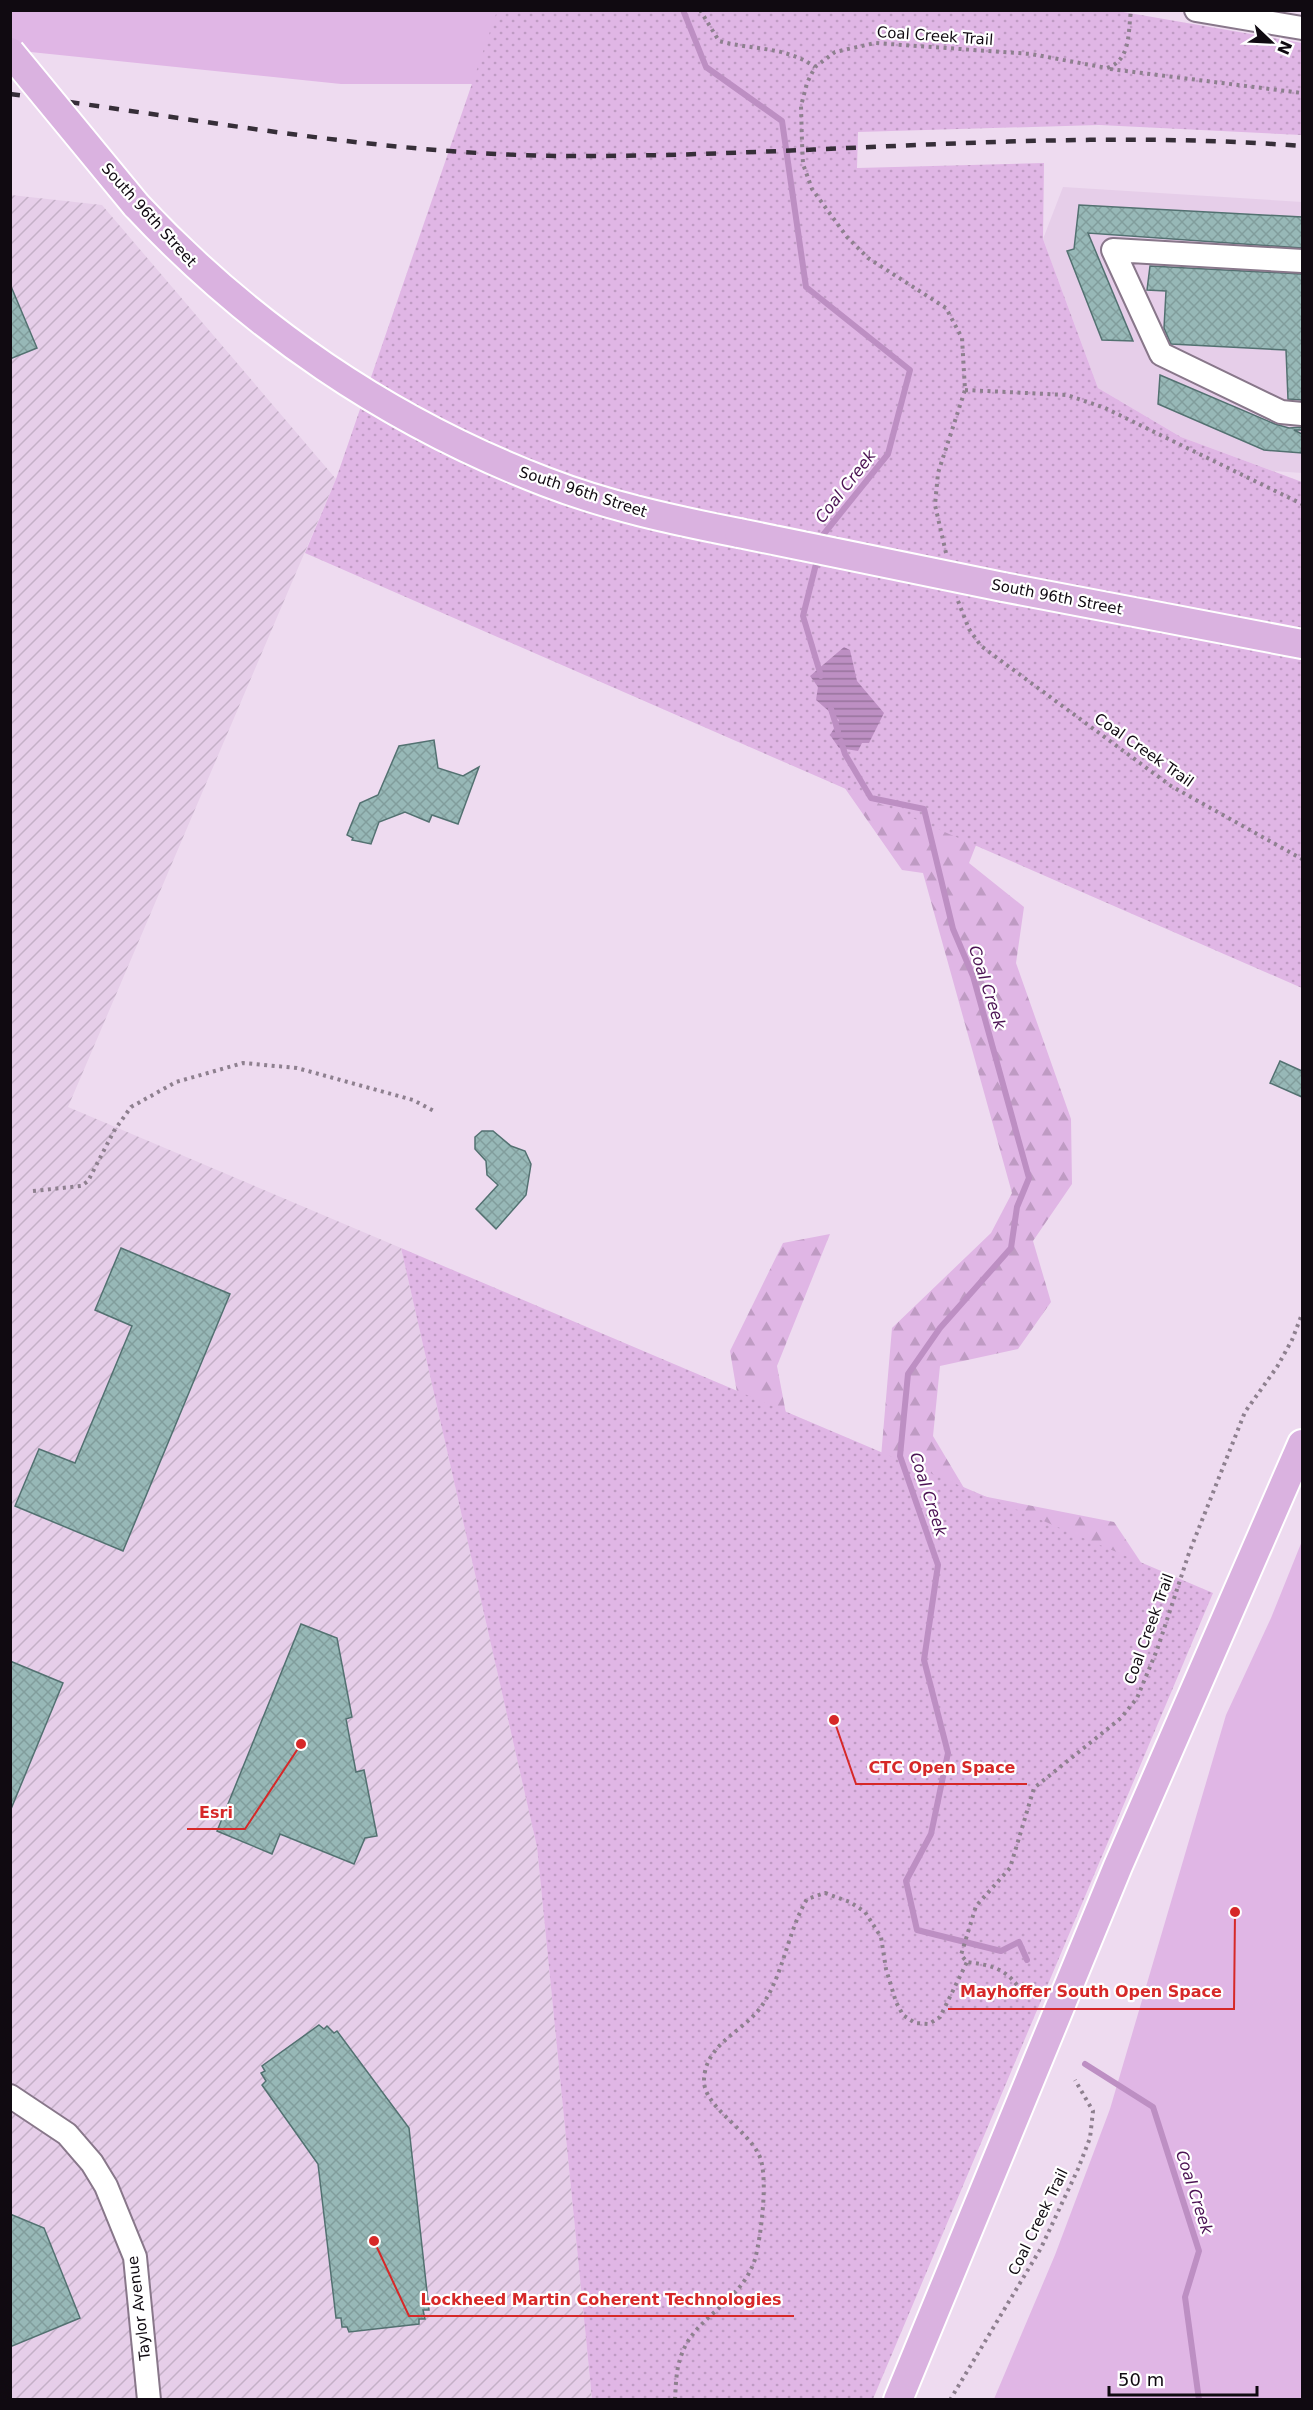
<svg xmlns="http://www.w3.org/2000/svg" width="1313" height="2410" font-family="'DejaVu Sans',sans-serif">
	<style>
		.built { fill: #e6cee9 }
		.industrial { fill: url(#industrial-furrows) }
		.grass { fill: #e0b6e5 }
		.forest { fill: url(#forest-firs) }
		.park { fill: url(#park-dots) }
		.water { fill: url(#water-rules) }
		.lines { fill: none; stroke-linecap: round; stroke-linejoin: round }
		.stream { stroke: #bd8fc3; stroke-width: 6 }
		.building { fill: url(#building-cross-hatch); stroke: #537171; stroke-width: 1.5 }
		.minor-casing { stroke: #88778a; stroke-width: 26 }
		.major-casing { stroke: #fff; stroke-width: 32 }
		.path { stroke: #8e808f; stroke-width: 4; stroke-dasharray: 3 4.5; stroke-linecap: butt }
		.minor { stroke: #fff; stroke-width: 22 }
		.major { stroke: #dab2e0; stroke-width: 28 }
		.rail { stroke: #362e38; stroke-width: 4.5; stroke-dasharray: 10 10; stroke-linecap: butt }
		.major-bridge-casing { stroke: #fff; stroke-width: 32; stroke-linecap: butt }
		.major-bridge { stroke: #dab2e0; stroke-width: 28 }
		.labels { text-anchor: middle; stroke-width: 4.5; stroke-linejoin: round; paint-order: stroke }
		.street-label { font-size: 15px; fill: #100a11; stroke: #fff }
		.water-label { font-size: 16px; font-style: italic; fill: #4c1354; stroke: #fff }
		.leader { fill: none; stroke: #d62828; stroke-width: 2 }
		.callout-dot { fill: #d62828; stroke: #fff; stroke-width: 2 }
		.callout-label { font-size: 16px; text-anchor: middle; font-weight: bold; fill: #d62828; stroke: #fff; stroke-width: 4.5; stroke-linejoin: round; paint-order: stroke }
	</style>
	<defs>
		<pattern id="industrial-furrows" width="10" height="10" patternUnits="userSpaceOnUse" patternTransform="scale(1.5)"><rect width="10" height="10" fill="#e6cee9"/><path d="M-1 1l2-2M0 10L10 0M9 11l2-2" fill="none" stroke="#c4b0c7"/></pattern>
		<pattern id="forest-firs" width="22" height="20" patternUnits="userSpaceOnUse" patternTransform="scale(1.5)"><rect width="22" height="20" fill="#e0b6e5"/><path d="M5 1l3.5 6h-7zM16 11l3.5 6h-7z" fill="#bf9bc3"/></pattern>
		<pattern id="park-dots" width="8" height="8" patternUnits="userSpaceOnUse" patternTransform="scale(1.5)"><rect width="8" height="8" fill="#e0b6e5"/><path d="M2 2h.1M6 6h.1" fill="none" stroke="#bf9bc3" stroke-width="1.8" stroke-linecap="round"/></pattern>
		<pattern id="water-rules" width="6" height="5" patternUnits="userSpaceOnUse" patternTransform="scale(1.5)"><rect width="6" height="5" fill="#bd8fc3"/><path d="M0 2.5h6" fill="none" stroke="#98739d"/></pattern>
		<pattern id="building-cross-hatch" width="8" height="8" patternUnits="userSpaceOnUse" patternTransform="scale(1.5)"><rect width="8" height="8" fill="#97b8b7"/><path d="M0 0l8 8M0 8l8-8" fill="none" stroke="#819d9c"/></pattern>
	</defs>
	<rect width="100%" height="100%" fill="#eedbf0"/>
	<!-- built -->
	<path class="built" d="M1063,187L1302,202V473L1273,471L1181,437L1098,388L1043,239Z"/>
	<!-- industrial -->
	<path class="industrial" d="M11,195L102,205L336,479L68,1107L401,1248L537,1847L592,2399L11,2400Z"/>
	<!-- grass -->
	<path class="grass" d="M11,11H612L603,84H341L11,50Z
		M1302,1541V2399H994L1055,2255L1110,2109L1226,1715L1271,1618Z"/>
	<!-- forest -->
	<path class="forest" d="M835,774L989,812L969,863L1024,907L1016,963L1071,1119L1072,1184L1033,1241L1051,1302L1018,1349L940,1366L933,1436L967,1493L1114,1522L1156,1585L777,1631L730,1351L783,1243L830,1234L777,1366L802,1498L881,1457L892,1328L991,1233L1012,1193L923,873L902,870Z"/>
	<!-- park -->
	<path class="park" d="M1112,10L1302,43V135L1099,125L858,132L857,168L1044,163L1043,239L1098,388L1181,437L1302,482V988L305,553L336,479L497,11Z
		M401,1248L1213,1593L873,2399H592L537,1847Z"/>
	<!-- water -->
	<path class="water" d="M844,647L850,650L857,681L884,713L869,743H862L858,751L839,748L830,735L839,720L816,700L818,687L810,676Z"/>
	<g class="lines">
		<!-- stream -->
		<path class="stream" d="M683,10L706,67L782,121L806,287L910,370L888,454L823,535L821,543
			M818,556L803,616L821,676
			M831,709L838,731
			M841,741L845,754L871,798L924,809L953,929L973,976L1029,1178L1017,1207L1011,1248L940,1328L908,1374L900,1456L938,1565L924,1660L948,1753L931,1834L906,1881L917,1930L1001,1951L1019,1942L1027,1960
			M1085,2064L1153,2107L1199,2251L1185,2297L1199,2400"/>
	</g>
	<!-- building -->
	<path class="building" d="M1079,205L1302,217V248L1088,233L1133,341L1102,340L1067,251L1074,249Z
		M1150,266L1302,274V400L1288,399L1286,350L1171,344L1164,328L1166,291L1147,290Z
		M10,284L37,348L10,359Z
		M1160,375L1275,424L1289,428L1302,427V430H1294L1302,434V453L1264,450L1158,404Z
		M434,740L438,768L463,776L479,767L458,824L432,815L429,822L405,812L379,822L371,844L352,840L353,838L347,835L360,803L378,795L399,746Z
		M1280,1061L1302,1071V1097L1270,1083Z
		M482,1131H493L511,1146L525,1151L531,1164L526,1195L496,1229L476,1209L498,1185L487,1175L486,1161L475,1149V1137Z
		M121,1248L230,1294L123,1551L15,1506L39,1449L75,1463L132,1326L95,1310Z
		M301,1624L337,1638L352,1717L346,1719L356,1772L364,1770L377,1836L365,1838L354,1864L280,1834L272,1854L217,1831Z
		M10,1661L63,1683L11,1809H10Z
		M319,2025L324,2029L327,2026L334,2033L337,2031L409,2128L429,2310H423L425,2319H419V2324L349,2332L347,2327H342L341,2318H336L318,2164L262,2085L266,2081L261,2073L265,2071L262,2066Z
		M10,2214L44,2228L80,2318L10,2347Z"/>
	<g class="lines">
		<defs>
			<path id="minor" d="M1196,10L1302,28
				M1302,261L1113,250L1161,354L1281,412L1302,414
				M10,2096L67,2134L92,2163L106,2186L135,2257L149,2400"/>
			<path id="major" d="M136,205C250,327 389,422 546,482C608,506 673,520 739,533
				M1003,587L1302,644
				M898,2400L1118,1866L1302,1444"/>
		</defs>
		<!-- minor casing -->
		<use href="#minor" class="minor-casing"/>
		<!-- major casing -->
		<use href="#major" class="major-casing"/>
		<!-- path -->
		<path class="path" d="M700,10L719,41C751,50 786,46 815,67
			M1110,69L1302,93
			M965,390L1067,395L1105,408L1302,504
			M946,553L935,505L938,473L965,390L962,338L946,308L868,258L847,237L812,189L803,164L802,142L801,106L807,83L815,67L835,52L875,43L1031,54L1107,68C1131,60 1128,33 1131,10
			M958,601L969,629L981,646L1171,786L1302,859
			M33,1191L81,1186L88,1181L114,1131L131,1107L176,1082L243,1063L297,1068L413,1100L434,1111
			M1017,1985C1003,1967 988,1965 967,1962L961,1955L976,1906L1010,1868L1034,1788L1121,1718L1137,1698L1157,1650L1189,1553L1245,1412L1277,1367L1292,1340L1302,1314
			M675,2400C676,2382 676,2367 683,2351C697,2316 742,2301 755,2259C761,2237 769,2175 759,2155C747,2129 703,2106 704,2080C705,2044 743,2032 761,2007C784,1974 787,1933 807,1899L825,1893L850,1902L865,1912L881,1937L886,1969L896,2002L903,2015L915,2023L929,2024L940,2017L967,1962
			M950,2400L1041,2248L1078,2169L1090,2138L1093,2111L1075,2080"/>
		<!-- minor -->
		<use href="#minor" class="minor"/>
		<!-- major -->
		<use href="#major" class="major"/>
		<!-- rail -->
		<path class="rail" d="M10,94C196,118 380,155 567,156C812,157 1057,127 1302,146"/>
		<defs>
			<path id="major-bridge" d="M10,52L136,205
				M739,533L1003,587"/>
		</defs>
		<!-- major-bridge casing -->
		<use href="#major-bridge" class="major-bridge-casing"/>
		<!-- major-bridge -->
		<use href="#major-bridge" class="major-bridge"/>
	</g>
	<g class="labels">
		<!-- street labels -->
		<g class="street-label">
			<text transform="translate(935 36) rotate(4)" y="5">Coal Creek Trail</text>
			<text transform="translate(149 215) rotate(48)" y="5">South 96th Street</text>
			<text transform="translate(583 492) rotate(18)" y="5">South 96th Street</text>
			<text transform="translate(1057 597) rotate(11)" y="5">South 96th Street</text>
			<text transform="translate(1144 750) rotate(35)" y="5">Coal Creek Trail</text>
			<text transform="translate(1149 1629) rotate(-70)" y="5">Coal Creek Trail</text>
			<text transform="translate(1038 2222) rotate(-64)" y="5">Coal Creek Trail</text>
			<text transform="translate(139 2308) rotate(-97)" y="5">Taylor Avenue</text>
		</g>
		<!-- water labels -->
		<g class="water-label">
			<text transform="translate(845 486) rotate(-52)" y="6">Coal Creek</text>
			<text transform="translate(988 987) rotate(72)" y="6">Coal Creek</text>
			<text transform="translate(929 1494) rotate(72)" y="6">Coal Creek</text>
			<text transform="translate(1195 2192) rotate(72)" y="6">Coal Creek</text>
		</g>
	</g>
	<!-- callouts -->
	<path class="leader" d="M834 1720L856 1784H1027M301 1744L245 1829H187M1235 1912L1234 2009H948M374 2241L409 2316H794"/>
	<g class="callout-dot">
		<circle cx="834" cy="1720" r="6"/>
		<circle cx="301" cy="1744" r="6"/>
		<circle cx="1235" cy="1912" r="6"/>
		<circle cx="374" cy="2241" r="6"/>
	</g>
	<g class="callout-label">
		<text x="942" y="1773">CTC Open Space</text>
		<text x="216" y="1818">Esri</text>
		<text x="1091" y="1997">Mayhoffer South Open Space</text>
		<text x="601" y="2305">Lockheed Martin Coherent Technologies</text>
	</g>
	<!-- border -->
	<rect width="1313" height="2410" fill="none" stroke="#100a11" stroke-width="24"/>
	<!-- north arrow -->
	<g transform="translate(1271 42) rotate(113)" stroke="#ffffff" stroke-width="4.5" paint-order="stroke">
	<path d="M0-4.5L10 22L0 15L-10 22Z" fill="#100a11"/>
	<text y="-9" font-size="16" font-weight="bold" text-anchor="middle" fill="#100a11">N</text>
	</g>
	<!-- scale -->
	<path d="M1109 2386v9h148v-9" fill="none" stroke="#100a11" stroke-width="3"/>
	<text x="1118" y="2386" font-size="18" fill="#100a11" stroke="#ffffff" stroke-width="4.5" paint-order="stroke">50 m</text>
</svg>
